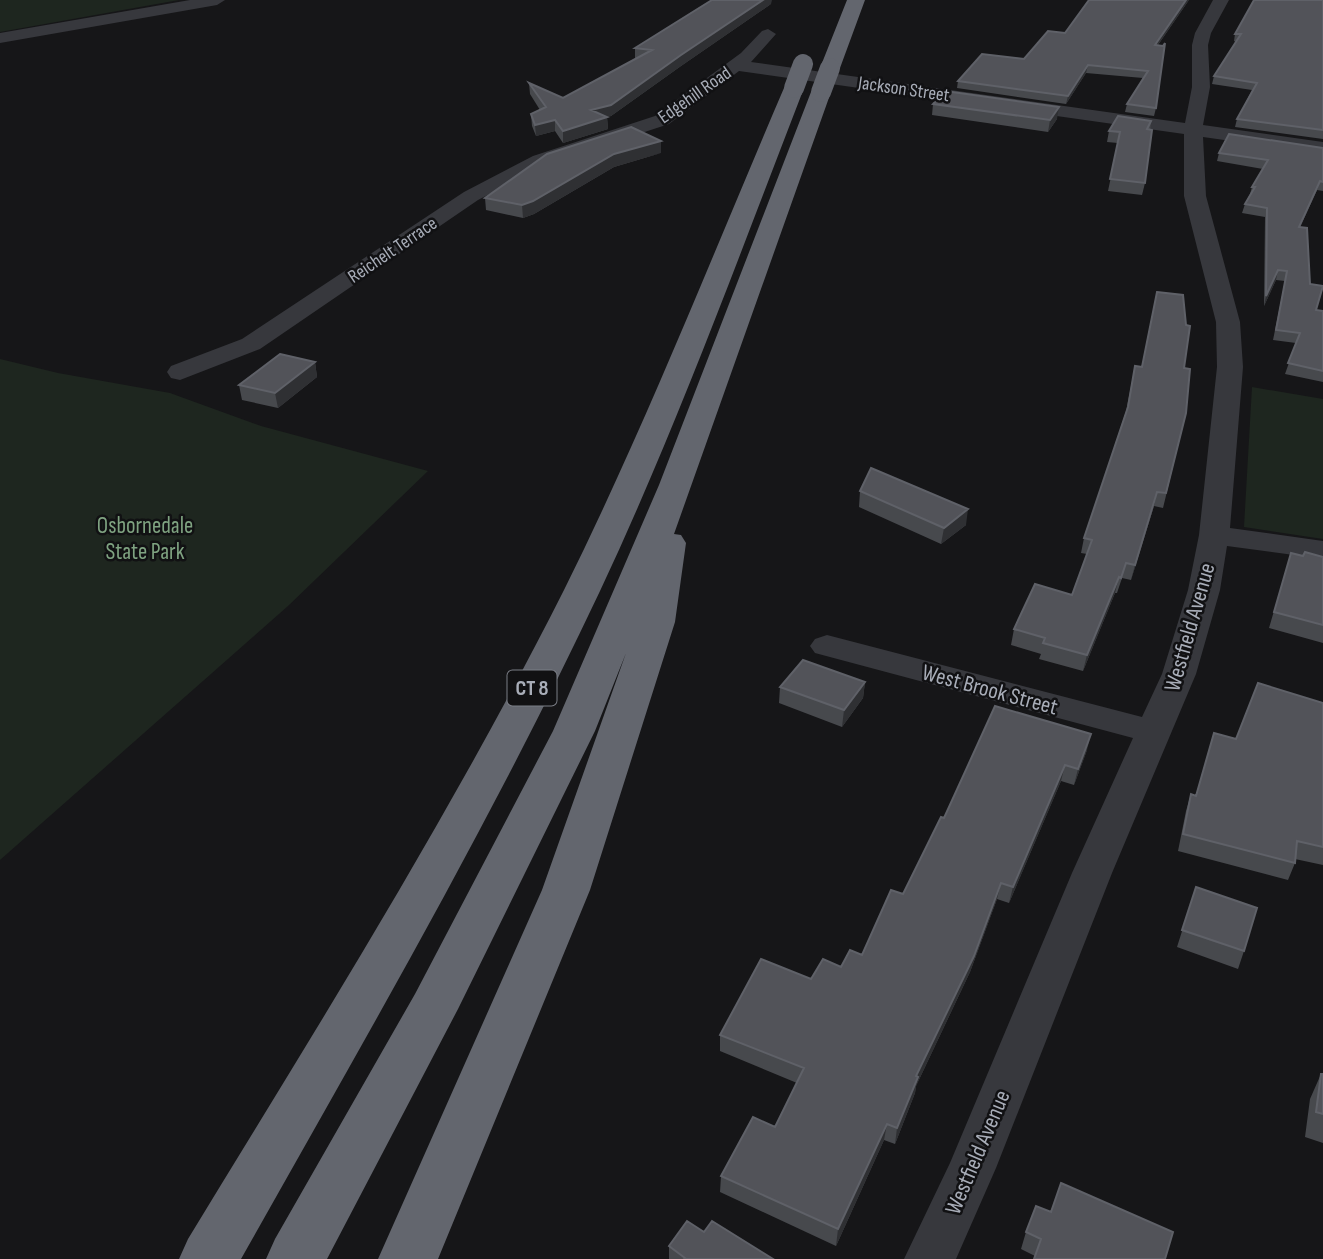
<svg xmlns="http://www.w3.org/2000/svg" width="1323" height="1259" font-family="'Sofia Sans Condensed',sans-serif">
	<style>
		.green { fill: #1e261f }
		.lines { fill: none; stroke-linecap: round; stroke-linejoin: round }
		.street { fill: #37383d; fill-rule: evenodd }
		.highway { fill: #63666e; fill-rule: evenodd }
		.highway-bridge { stroke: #63666e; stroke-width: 20 }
		.wall { fill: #47494d }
		.shaded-wall { fill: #2f3033 }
		.building { fill: #525359; stroke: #5f6168; stroke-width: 2 }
		.labels { text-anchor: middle; stroke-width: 5; stroke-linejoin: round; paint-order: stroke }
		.far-street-label { font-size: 19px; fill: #a8adb8; stroke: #111113 }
		.shield { fill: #111113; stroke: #7b7e86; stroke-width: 2 }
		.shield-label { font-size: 21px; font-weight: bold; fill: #a8adb8 }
		.park-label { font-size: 23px; fill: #7fa381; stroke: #111113 }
		.street-label { font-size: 23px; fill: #a8adb8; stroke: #111113 }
	</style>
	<rect width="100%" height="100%" fill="#161618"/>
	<!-- green -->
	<path class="green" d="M0,0H179L0,32Z
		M0,359L58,373L170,393L261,426L428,471L288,606L0,860Z
		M1252,387L1323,399V539L1244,527Z"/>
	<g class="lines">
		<!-- street -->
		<path class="street" d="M190,0H225L217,5L0,43V33Z
			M1213,0H1229L1211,33L1208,45L1210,87L1203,125L1323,142V154L1203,137L1206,196L1240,322L1243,367L1230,528L1323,541V559L1227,546L1220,590L1196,674L1112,873L996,1168L956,1259H904L950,1163L1072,873L1133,738L815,653L810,646L815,639L827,635L1142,717L1162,674L1188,590L1199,535L1217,367L1216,322L1184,196V134L739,71L669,124L547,164L478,200L260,349L180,380L171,378L167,372L171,366L242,339L464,192L533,156L655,116L741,53L762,31L768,29L776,34L751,62L1185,123L1192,87V45L1195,33Z"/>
		<!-- highway -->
		<path class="highway" d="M847,0H865L840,68L837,72H823L820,68Z
			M794,82L801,84L804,88C739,256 677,427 600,591C492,820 365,1039 241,1259H179L188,1239C318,1026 451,814 564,590C645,427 712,256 784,88L787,84Z
			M821,86L828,88L831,92L674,534L681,535L686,543L675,622L590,890L438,1259H378L542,890L626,653L595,731L458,1009L327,1259H266L275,1239L415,994L553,731L659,485L811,92L814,88Z"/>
		<!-- highway-bridge -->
		<path class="highway-bridge" d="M794,88L803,64
			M821,92L830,68"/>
	</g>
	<!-- wall -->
	<path class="wall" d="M1189,0L1158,45L1156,108L1154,116L1125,112L1127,104L1143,78L1086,73L1066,104L957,88L958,81L1024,59L1065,33Z
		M1323,0V139L1235,127L1237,119L1252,90L1212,84L1214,76L1236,42L1234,41L1235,34Z
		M771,4L681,66L611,116L607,117L608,129L563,143L555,131L536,136L532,126L531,114L540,110L530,94L529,83L563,98L636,58H635V48Z
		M933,104L1057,119L1048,132L932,115Z
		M1151,121L1145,183L1142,195L1108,191L1118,143L1107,142L1109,131Z
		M1323,148V191L1317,190L1300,227L1310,284L1316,310L1323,311V382L1285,374L1296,343L1273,340L1285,281L1276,280L1264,306L1265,217L1242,213L1245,204L1250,194L1252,187L1263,169L1217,161L1219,153Z
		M661,153L614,167L534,214L523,218L486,210L485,198Z
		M315,362L317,377L278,408L242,400L239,385Z
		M1135,366L1184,368L1186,413L1163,508L1154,506L1131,580L1122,578L1117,593H1115L1083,671L1039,659L1041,654L1011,645L1014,629L1072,595L1087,554L1081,553L1084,538L1126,411Z
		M860,491L966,525L941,544L859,507Z
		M1291,553L1303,556L1323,557V643L1269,628Z
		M865,682L863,698L842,727L779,703L780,687Z
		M1323,703V865L1295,859V863L1288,880L1178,851L1186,811L1191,794L1196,796L1236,739Z
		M1087,750L1074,785L1061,781L1009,903L997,899L970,972L916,1086L915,1093L895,1144L884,1140L836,1246L720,1192L721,1176L775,1127L797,1083L720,1051V1035L811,979L841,967L862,955L903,894L944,818Z
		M1196,887L1244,951L1238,969L1177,947Z
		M1321,1074H1323V1143L1305,1137L1310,1099Z
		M704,1232L773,1259H669V1246Z
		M1026,1232L1165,1259L1035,1256L1021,1249Z"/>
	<!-- shaded-wall -->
	<path class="shaded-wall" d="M763,0H772L771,4L681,66L611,116L607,117L608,129L563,143V131L591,110L681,55Z
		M1186,0H1189L1153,52L1155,45Z
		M1088,65L1086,73L1066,104L1068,96Z
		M1059,107L1057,119L1048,132L1050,120Z
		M555,120V131L536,136L535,125Z
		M661,141V153L614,167L534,214L523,218L522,205L614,154Z
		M1320,181L1317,190L1296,236L1299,227Z
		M1278,270L1276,280L1264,306L1266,296Z
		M315,362L317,377L278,408L275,393Z
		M1157,492L1154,506L1131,580L1135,565Z
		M968,509L966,525L941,544L944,528Z
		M1119,577L1115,593L1083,671L1087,655Z
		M865,682L863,698L842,727L844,710Z
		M1091,734L1087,750L1074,785L1078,769Z
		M1065,765L1061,781L1009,903L1013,887Z
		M1001,883L997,899L970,972L916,1086L915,1093L895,1144L897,1128L916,1076Z
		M887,1124L884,1140L836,1246L838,1229Z"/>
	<!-- building -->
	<path class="building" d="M712,0H763L681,55L611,105L591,110L607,117L563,131L555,120L535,125L531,114L546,107L529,83L563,98L652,50L635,48Z
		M1089,0H1186L1155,45L1163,46L1165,43L1156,108L1127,104L1148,71L1088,65L1068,96L958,81L982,54L1024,59L1048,31L1065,33Z
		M1254,0H1323V130L1237,119L1257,83L1214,76L1241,34H1235Z
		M945,91L1059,107L1050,120L933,104Z
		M1118,116L1151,121L1147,129L1152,130L1145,183L1110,179L1120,132L1109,131Z
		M631,127L661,141L614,154L533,201L522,205L485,198L547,154Z
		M1229,134L1323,148V182L1320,181L1299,227L1307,228L1310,284L1323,286L1316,310L1323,311V371L1288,363L1300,333L1276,330L1287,271L1278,270L1266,296L1267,208L1245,204L1255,187H1252L1268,160L1219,153Z
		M1157,292L1183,295L1186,325L1190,326L1184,368L1190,369L1186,413L1166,493L1157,492L1135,565L1126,563L1121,578L1119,577L1087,655L1043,643L1045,638L1014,629L1035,584L1072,595L1092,540L1084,538L1128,407L1135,366L1142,367Z
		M280,354L315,362L275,393L239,385Z
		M871,468L968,509L944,528L860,491Z
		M1305,552L1323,557V625L1274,612L1291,553L1303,556Z
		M803,660L865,682L844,710L780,687Z
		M1258,683L1323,703V847L1297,841L1295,863L1183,834L1191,794L1196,796L1214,733L1236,739Z
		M995,706L1091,734L1078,769L1065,765L1013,887L1001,883L974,956L916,1076L918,1077L897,1128L887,1124L838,1229L721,1176L753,1117L775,1127L804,1068L720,1035L761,959L811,979L823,959L841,967L850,950L862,955L891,890L903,894L941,817L944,818Z
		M1196,887L1257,908L1244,951L1182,930Z
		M1321,1074H1323V1114L1316,1112Z
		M1061,1183L1173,1232L1165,1259H1034L1041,1239L1026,1232L1036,1206L1051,1212Z
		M687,1221L704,1232L712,1221L773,1259H684L685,1258L669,1246Z"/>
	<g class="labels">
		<!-- far-street labels -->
		<g class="far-street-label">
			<text transform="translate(904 88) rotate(8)" y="7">Jackson Street</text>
			<text transform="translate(694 94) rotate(-35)" y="7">Edgehill Road</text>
			<text transform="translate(392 249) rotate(-34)" y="7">Reichelt Terrace</text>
		</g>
		<!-- shield labels -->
		<rect class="shield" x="507.5" y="670.5" width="49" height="35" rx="5"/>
		<g class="shield-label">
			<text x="532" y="695">CT 8</text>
		</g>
		<!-- park labels -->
		<g class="park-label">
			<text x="145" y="533">Osbornedale<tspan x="145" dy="26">State Park</tspan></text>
		</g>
		<!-- street labels -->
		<g class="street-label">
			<text transform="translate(1189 627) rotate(-74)" y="8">Westfield Avenue</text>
			<text transform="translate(990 689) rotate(15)" y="8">West Brook Street</text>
			<text transform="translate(977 1152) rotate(-67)" y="8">Westfield Avenue</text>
		</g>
	</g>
</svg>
